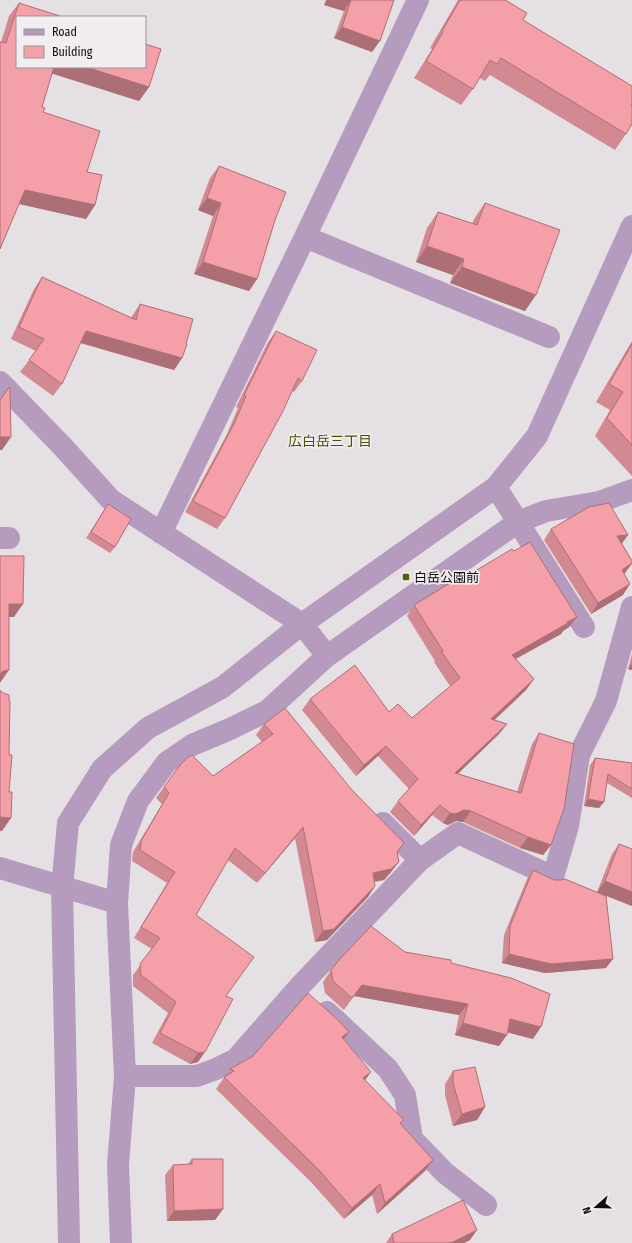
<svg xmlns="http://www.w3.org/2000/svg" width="632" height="1243" font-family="'Fira Sans Condensed','Noto Sans JP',sans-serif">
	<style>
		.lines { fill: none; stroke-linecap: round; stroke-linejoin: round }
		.minor { stroke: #b59bbe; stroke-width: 22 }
		.wall { fill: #d38991 }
		.shaded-wall { fill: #ac6f76 }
		.building { fill: #f59fa9; stroke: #ac6f76 }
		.poi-dot { fill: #51640c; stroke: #f2edf0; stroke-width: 1.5 }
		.labels { text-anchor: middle; stroke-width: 3.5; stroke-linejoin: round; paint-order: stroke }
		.poi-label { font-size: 13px; fill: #0e0c0d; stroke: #f2edf0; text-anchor: start }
		.neighbourhood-label { font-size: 14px; fill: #445503; stroke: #f2edf0 }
	</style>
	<rect width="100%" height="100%" fill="#e5e0e3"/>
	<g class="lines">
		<!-- minor -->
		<path class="minor" d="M305,237L549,337
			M0,382L63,447L111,500L302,624L327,656
			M496,487L584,627
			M161,533L305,237L418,0
			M0,538H9
			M420,860L458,833L553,877L568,826L579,755L606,701L632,607
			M0,868L117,903
			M327,1012L388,1069L405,1095L412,1139L445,1173L486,1205
			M125,1076H197L216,1069L236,1059L300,986L420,860L383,823
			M69,1243L62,887L68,823L102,769L148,728L223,687L302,624L496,487L537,436L632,226
			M121,1243L118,1165L125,1076L117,903L121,845L138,801L167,762L192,745L230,729L267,711L327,656L518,522L546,511L599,502L632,490"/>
	</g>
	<!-- wall -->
	<path class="wall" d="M326,0H394L372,52L334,38L344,11L324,5Z
		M458,0H505L523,20L631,105L626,134L615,150L490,75L485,81L480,78L473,89L461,105L414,78L432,49L430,48Z
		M19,3L149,87L139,101L52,73L42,107L43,112L87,172L95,205L86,219L19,204L1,42L9,16Z
		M219,166L275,220L257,279L249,291L194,274L213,216L198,210L210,178Z
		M485,203L525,311L450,283L453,275L416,262L427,228L438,212L472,224L474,219Z
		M42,277L131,318L132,316L140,304L182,358L174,370L80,343L62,384L53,396L20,372L36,351L11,339L34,289Z
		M276,331L302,381L294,392L292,391L225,518L217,529L185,512L226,436L238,408L236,407L268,342Z
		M632,341V476L595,436L610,410L596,402Z
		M108,504L115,547L110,553L86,538Z
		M551,529L628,535L622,543L632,561V564L624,574L623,595L591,614L544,540Z
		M470,574L569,627L563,631L561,634L516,659L534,679L526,690L494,720L507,724L499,734L458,774L517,792L532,744L539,733L551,845L543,855L520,848L463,822L456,821L448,825L443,823L432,815L414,836L390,812L398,801L409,789L378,756L356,776L302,710L310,699L389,712L412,718L450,686L434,662L435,661L407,616L414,605Z
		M632,654V670L628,669Z
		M264,724L397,854L391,872L384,880L375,882L368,897L327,940L315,942L295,838L257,883L228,860L196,915L226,996L198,1062L190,1064L152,1043L168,1013L133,986V975L152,949L134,938L167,883L132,861L133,852L162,804L156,798L164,787L213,776L262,742L256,735Z
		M595,758L632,763V798L607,783L599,808L584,806L590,765Z
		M619,844L632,849V906L606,896V968L545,973L502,963L504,935L527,879L533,870L554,880L597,892L612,854Z
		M405,952L451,963L533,1039L507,1032L499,1046L455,1035L459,1015L354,996L344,1010L325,993L323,982L331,970Z
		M344,1039L365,1080L401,1124L425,1171L377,1214L372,1195L344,1219L311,1182L216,1089L230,1069Z
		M453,1071L485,1107L477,1120L453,1126L445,1095V1084Z
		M192,1159L223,1209L215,1220L167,1221L165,1175L173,1165L188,1164Z
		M392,1234L470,1240L464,1243H386Z"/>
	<!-- shaded-wall -->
	<path class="shaded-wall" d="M327,0H351L344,11L324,5Z
		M342,27L380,41L372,52L334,38Z
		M50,67H86L149,87L139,101L47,72Z
		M25,190L95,205L86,219L15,203Z
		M207,198L221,203L213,216L198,210Z
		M427,246L464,259L453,275L416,262Z
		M203,262L257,279L249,291L194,274Z
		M462,267L536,295L525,311L450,283Z
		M86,331L182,358L174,370L78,342Z
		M0,437H11L2,450H0Z
		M628,535L620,546L617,536Z
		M632,563L625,573L614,580L622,570Z
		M630,584L623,595L591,614L598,603Z
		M9,604H23L14,617H0Z
		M577,617L569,627L563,631L561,634L504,665L512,655Z
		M632,663V670L628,669Z
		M9,670L0,683V674L3,671Z
		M534,679L526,690L484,730L491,719Z
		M507,724L499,734L448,783L455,773Z
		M386,746L378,756L356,776L364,765Z
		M588,799L604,802L599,808L584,806Z
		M440,805L432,815L414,836L421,825Z
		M464,810L471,811L463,822L456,821L448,825L443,823L450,813Z
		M0,817L11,818L2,831H0Z
		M303,827L295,838L257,883L265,873Z
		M528,837L551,845L543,855L520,848Z
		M404,843L397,854V852Z
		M399,862L391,872L384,880L365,883L373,873Z
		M605,881L632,892V906L597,892Z
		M375,886L368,897L327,940L315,942L323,931Z
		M509,954L613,959L606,968L545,973L502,963Z
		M362,985L468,1004L459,1015L354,996L344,1010Z
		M510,1019L541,1027L533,1039L502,1031Z
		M463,1023L507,1035L499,1046L455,1035Z
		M349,1032L341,1043L342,1037Z
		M205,1052L198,1062L190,1064L198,1053Z
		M371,1072L363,1083V1078Z
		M485,1107L477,1120L453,1126L462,1114Z
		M433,1160L425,1171L377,1214L385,1203Z
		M380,1184L372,1195L344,1219L352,1208Z
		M223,1209L215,1220L167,1221L174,1211Z
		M477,1230L470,1240L464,1243H448Z"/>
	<!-- building -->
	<path class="building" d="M351,0H394L380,41L342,27Z
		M460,0H505L527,13L523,20L632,86V103L631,105H632V124L626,134L501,58L497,64L490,60L473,89L426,61L443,32L442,31Z
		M19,3L63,17H17V67H54L42,107L45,108L43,112L100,131L87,172L102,175L95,205L25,190L0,249V42L6,43Z
		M145,44L161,49L149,87L86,67H145Z
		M219,166L286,192L275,220L257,279L203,262L221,203L207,198Z
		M485,203L560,230L536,295L462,267L464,259L427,246L438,212L477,225Z
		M42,277L136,320L140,304L193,319L186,344H187L182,358L86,331L62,384L29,360L44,339L19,327Z
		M276,331L317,350L302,381L298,378L283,411L225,518L193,501L234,424L246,396L244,395Z
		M632,344V445L607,418L623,392L609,384Z
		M9,387L10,388L11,437H0V400Z
		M609,503L628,535L617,536L632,561V563L622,570L630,584L598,603L551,529L589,507Z
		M108,504L131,519L115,547L91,532Z
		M530,542L577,617L567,622L568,623L512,655L534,679L491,719L507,724L455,773L521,793L539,733L574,744L564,809L551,845L528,837L471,811L464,810L455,814L450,813L440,805L421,825L398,801L418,779L386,746L364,765L310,699L355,665L389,712L398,704L412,718L460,678L441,651H443L414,605L468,572L470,574L512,549L514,551Z
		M0,556H24L23,604H9V670L3,671L0,674Z
		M0,690L3,693L9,695V701H10L9,755H12L9,792H12L11,818L0,817Z
		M285,708L352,790L404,843L397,852L399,862L391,869L373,873L375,886L334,929L323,931L303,827L265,873L235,848L196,915L254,957L226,996L233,999L205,1052L198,1053L160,1033L176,1002L141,975L140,964L160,938L141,927L175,872L140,850L141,841L169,793L164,787L180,765L187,758L192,755L213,776L273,734L264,724Z
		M595,758L632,763V789L608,774L604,802L588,799Z
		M619,844L632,849V892L605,881Z
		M533,870L554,880H561L565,879L606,896L613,959L551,964L509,954L510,926Z
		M371,926L405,952L451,960V963L511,978L550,994L541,1027L510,1019L507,1035L463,1023L468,1004L362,985L352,998L333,981L331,970L339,960Z
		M308,993L339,1021L349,1032L342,1037L371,1072L363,1078L404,1120L400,1123L433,1160L385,1203L380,1184L352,1208L319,1170L224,1077L234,1071L230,1069L253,1056Z
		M475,1067L485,1107L462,1114L453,1083V1071Z
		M192,1159H223V1209L174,1211L173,1165L192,1164Z
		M463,1200L477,1230L453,1242L448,1243H394L392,1234Z"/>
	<!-- markers -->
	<rect class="poi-dot" x="402" y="573" width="8" height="8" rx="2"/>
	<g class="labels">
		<!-- poi labels -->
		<g class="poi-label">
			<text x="414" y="582">白岳公園前</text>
		</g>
		<!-- neighbourhood labels -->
		<g class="neighbourhood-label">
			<text x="330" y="446">広白岳三丁目</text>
		</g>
	</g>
	<!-- legend -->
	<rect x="16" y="16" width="130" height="52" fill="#f2edf0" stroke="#979395"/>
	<rect x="24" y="29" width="20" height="6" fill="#b59bbe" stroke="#979395"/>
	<text x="52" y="36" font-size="12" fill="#0e0c0d">Road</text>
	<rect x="24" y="46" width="20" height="12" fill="#f59fa9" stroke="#979395"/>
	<text x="52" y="56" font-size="12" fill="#0e0c0d">Building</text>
	<!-- north arrow -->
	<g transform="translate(596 1207) rotate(250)" stroke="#f2edf0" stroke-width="3" paint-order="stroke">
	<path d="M0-3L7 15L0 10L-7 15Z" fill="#0e0c0d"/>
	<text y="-6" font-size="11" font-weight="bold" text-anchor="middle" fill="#0e0c0d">N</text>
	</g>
</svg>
